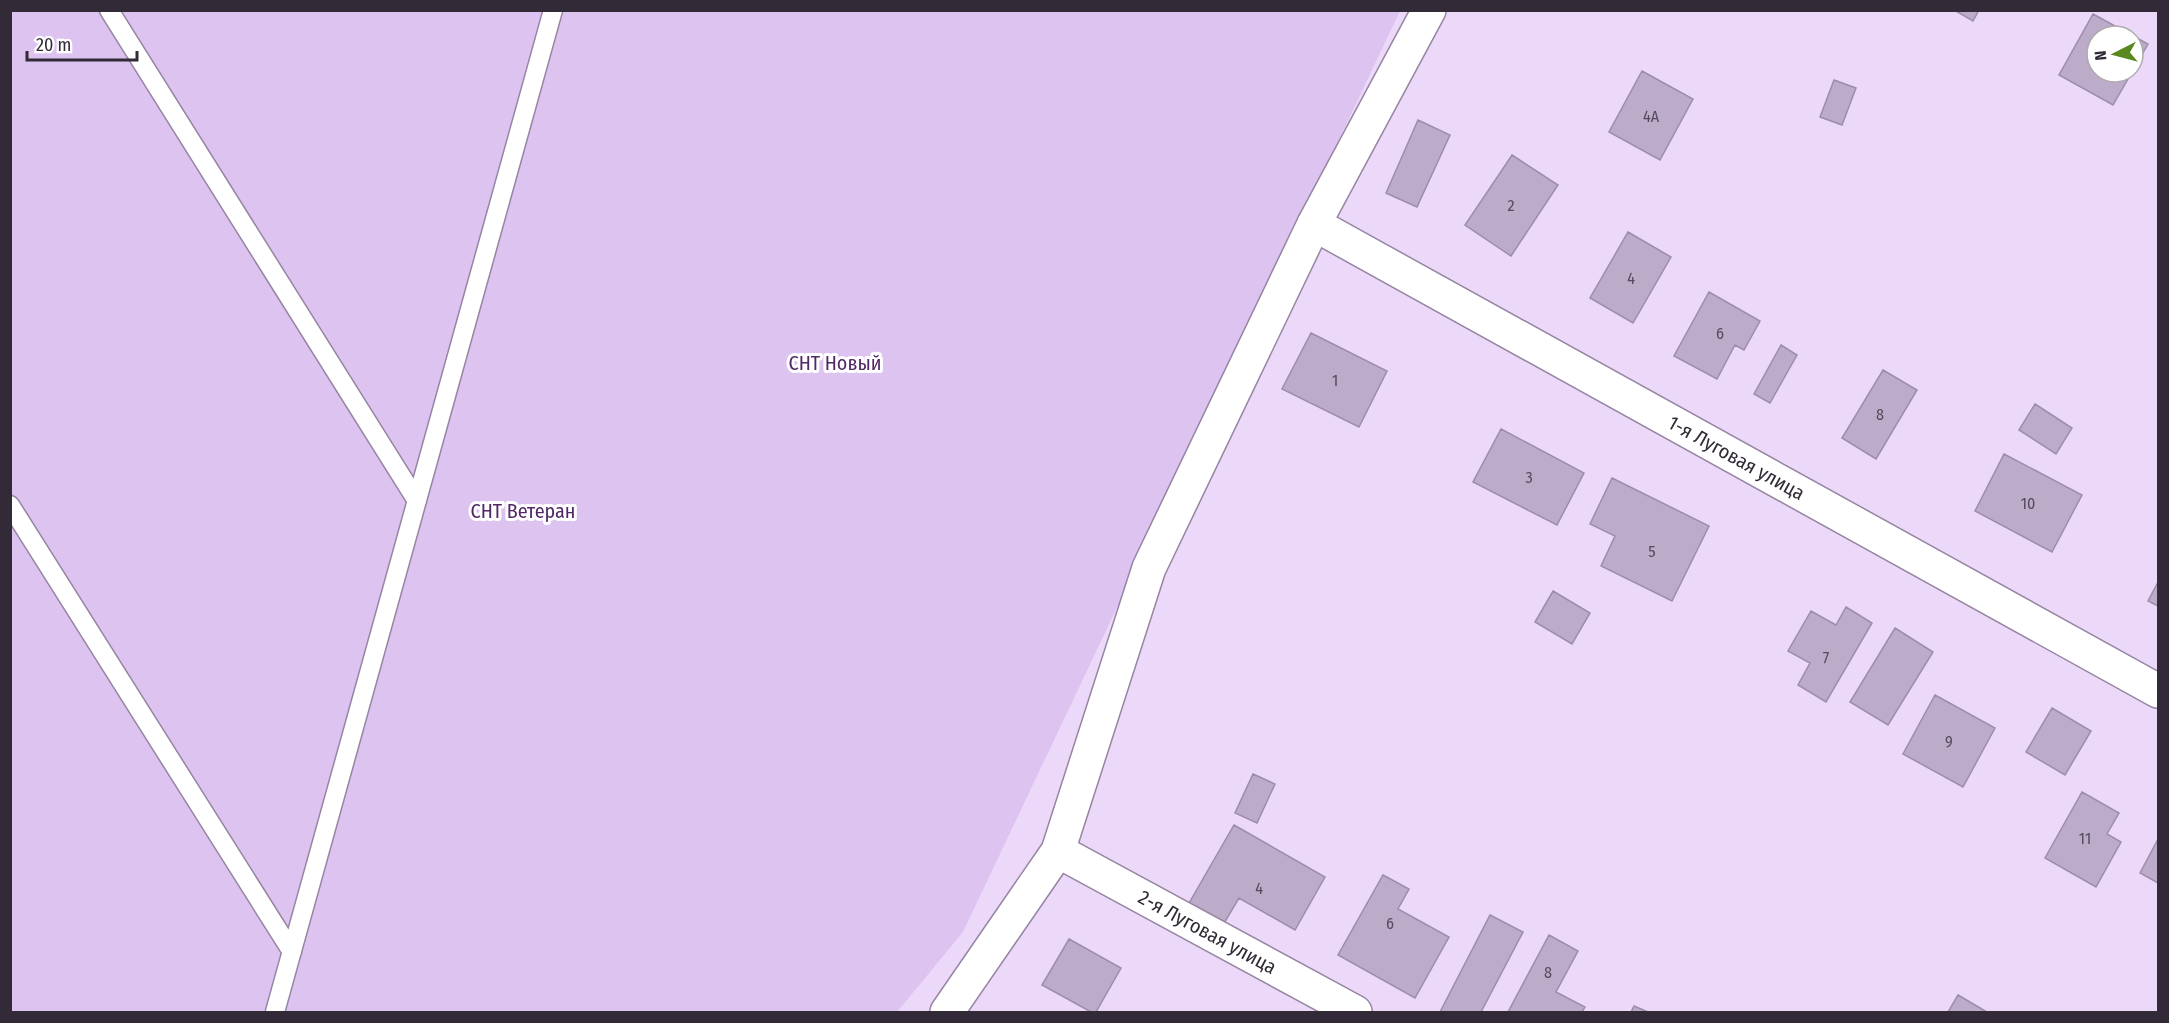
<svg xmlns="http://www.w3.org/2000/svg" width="2169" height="1023" font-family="'Fira Sans Condensed',sans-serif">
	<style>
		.green { fill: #ddc3f0 }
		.building { fill: #bdabca; stroke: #9d8caa; stroke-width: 1.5 }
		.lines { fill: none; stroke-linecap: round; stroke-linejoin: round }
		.service-casing { stroke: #9685a2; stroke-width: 21 }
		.minor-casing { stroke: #9685a2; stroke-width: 36 }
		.service { stroke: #fff; stroke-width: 18 }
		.minor { stroke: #fff; stroke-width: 33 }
		.labels { text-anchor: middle; stroke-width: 6; stroke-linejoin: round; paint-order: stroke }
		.number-label { font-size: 16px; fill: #554b5c }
		.park-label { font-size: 20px; fill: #512768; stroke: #fff }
		.street-label { font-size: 20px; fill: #322b37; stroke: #fff }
	</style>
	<rect width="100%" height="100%" fill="#ecd9f9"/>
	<!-- green -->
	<path class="green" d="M10,11H1400L963,932L897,1012H11Z"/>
	<!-- building -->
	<path class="building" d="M1954,10H1979L1973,21Z
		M2093,14L2148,44L2133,70V36H2097V72H2132L2113,105L2059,75Z
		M1642,71L1693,99L1660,160L1609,132Z
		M1834,80L1856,88L1842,125L1820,117Z
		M1418,120L1450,135L1417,207L1386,193Z
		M1512,155L1558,185L1511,256L1465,225Z
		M1628,232L1671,257L1633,323L1590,298Z
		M1709,292L1760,321L1744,350L1735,345L1717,379L1674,356Z
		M1311,333L1387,371L1359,427L1282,389Z
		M1781,345L1797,355L1770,403L1754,394Z
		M1883,370L1917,390L1876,459L1842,438Z
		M2035,404L2072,428L2056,454L2019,430Z
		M1501,429L1584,473L1557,525L1473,482Z
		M2004,454L2082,495L2052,552L1975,511Z
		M1612,478L1709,526L1672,601L1601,566L1615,536L1590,524Z
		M2158,582V606L2148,601Z
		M1553,591L1590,613L1572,644L1535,622Z
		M1846,607L1872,623L1826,702L1798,685L1810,663L1788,651L1811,611L1836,625Z
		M1895,628L1933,652L1888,725L1850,702Z
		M1935,695L1995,728L1963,787L1903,754Z
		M2052,708L2091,731L2065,775L2026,752Z
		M1253,774L1275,784L1257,823L1235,813Z
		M2082,792L2119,813L2107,834L2121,842L2096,887L2045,858Z
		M1234,825L1325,877L1295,930L1239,898L1223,925L1188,905Z
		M2158,839V883L2140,873Z
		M1383,875L1409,889L1398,909L1449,937L1415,998L1338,955Z
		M1490,915L1523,932L1481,1012H1440Z
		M1549,935L1578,951L1556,992L1585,1007L1582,1012H1508Z
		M1069,939L1121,968L1096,1012H1091L1042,985Z
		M1958,995L1987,1012H1948Z
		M1634,1006L1648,1012H1631Z"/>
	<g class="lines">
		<defs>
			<path id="service" d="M109,10L417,501
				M10,505L292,952
				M275,1012L553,10"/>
			<g id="minor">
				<path id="s1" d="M1314,224L2158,691"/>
				<path id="s2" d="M1058,851L1355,1012"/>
				<path d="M947,1012L1058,851L1149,568L1314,224L1429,10"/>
			</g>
		</defs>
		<!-- service casing -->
		<use href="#service" class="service-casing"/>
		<!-- minor casing -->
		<use href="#minor" class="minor-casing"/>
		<!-- service -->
		<use href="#service" class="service"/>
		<!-- minor -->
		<use href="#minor" class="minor"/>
	</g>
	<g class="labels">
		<!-- number labels -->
		<g class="number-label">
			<text x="1651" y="122">4А</text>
			<text x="1511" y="211">2</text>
			<text x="1631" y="284">4</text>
			<text x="1720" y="339">6</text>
			<text x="1335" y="386">1</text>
			<text x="1880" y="420">8</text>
			<text x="1529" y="483">3</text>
			<text x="2028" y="509">10</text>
			<text x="1652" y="557">5</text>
			<text x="1826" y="663">7</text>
			<text x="1949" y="747">9</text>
			<text x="2085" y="844">11</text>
			<text x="1259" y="894">4</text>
			<text x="1390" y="929">6</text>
			<text x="1548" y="978">8</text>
		</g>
		<!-- park labels -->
		<g class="park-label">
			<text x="835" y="370">СНТ Новый</text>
			<text x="523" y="518">СНТ Ветеран</text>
		</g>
		<!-- street labels -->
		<g class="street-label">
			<text dy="7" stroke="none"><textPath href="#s1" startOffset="483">1-я Луговая улица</textPath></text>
			<text dy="7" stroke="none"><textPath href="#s2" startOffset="170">2-я Луговая улица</textPath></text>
		</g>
	</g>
	<!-- border -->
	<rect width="2169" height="1023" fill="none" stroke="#322b37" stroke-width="24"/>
	<!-- north arrow -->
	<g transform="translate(2115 54) rotate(264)"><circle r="28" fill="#ffffff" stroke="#adaaaf" stroke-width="1.5"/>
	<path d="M0-4.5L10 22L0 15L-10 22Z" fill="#59891e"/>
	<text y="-9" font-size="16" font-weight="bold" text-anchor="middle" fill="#322b37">N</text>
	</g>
	<!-- scale -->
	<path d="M27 51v9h110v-9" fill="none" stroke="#322b37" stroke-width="3"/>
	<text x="36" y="51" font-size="18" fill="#322b37" stroke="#ffffff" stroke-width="4.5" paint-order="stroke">20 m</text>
</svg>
